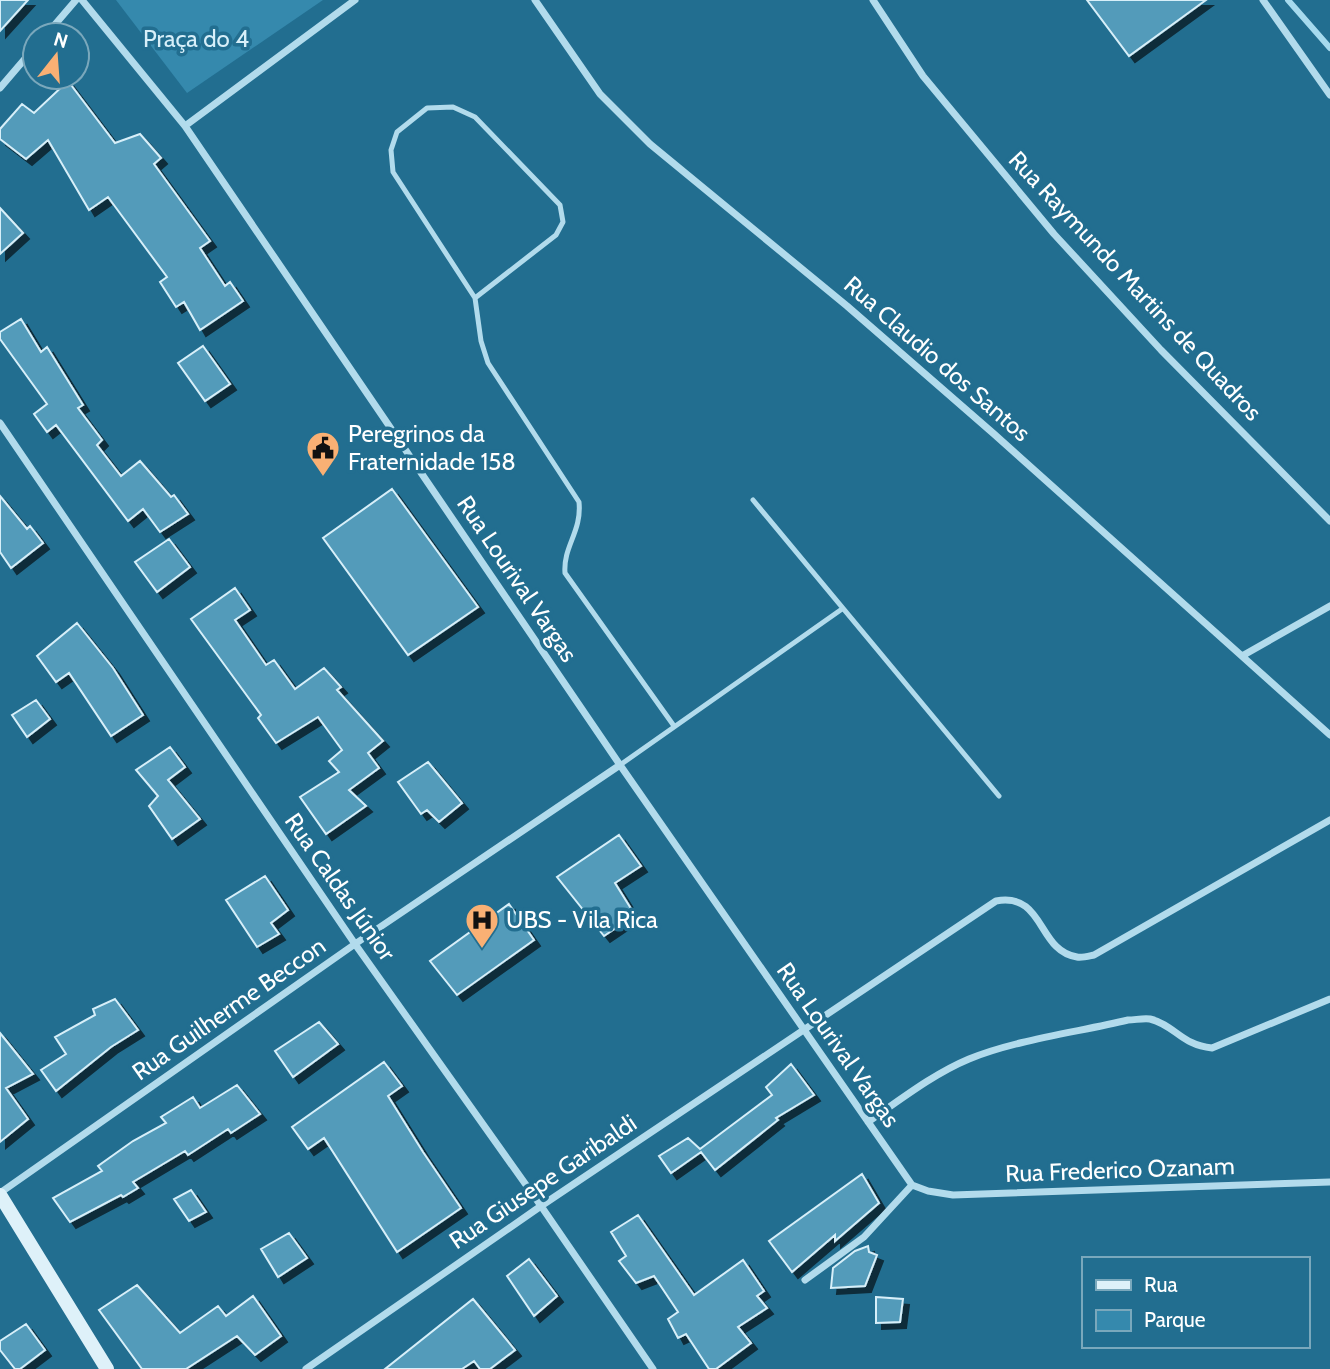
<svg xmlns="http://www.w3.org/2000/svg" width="1330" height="1369" font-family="Cabin,sans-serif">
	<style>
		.green { fill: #3589ad }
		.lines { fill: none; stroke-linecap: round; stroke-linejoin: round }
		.stream { stroke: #a6daee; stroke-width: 6 }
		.building { fill: #529bba; stroke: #d7eff9; stroke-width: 2; filter: url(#shadow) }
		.lane { stroke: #b2dbec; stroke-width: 5 }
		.street { stroke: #b2dbec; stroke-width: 7 }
		.secondary { stroke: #def1f9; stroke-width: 14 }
		.labels { text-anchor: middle; stroke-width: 7; stroke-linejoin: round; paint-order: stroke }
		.park-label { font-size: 24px; fill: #d7eff9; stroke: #226e90 }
		.street-label { font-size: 24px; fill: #fff; stroke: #226e90 }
		.poi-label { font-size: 24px; fill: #fff; stroke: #226e90; text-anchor: start }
	</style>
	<defs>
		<filter id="shadow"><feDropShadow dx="6" dy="6" stdDeviation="0" flood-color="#0009"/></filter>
	</defs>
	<rect width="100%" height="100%" fill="#226e90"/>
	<!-- green -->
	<path class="green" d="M116,0H323L187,93Z"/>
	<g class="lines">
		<!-- stream -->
		<path class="stream" d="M1288,0L1330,48"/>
	</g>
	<!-- building -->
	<path class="building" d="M0,0H28L0,31Z
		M1087,0H1206L1129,56Z
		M68,81L115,143L140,134L161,158L154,164L210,241L200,248L225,286L230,282L243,301L200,330L184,302L176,307L160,282L167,277L108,197L89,210L48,140L26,159L0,139V129L22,104L34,113Z
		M0,208L23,233L0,254Z
		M21,319L41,352L47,347L83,405L78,408L102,440L97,445L121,476L140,461L171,497L174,495L188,514L160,532L143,509L128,521L56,425L47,432L34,414L47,404L0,339V332Z
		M203,346L230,384L205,401L178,363Z
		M392,489L478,607L408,655L323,538Z
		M0,496L27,529L30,526L43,543L11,568L0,552Z
		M169,539L190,567L157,592L135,562Z
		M235,588L250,610L235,620L266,665L274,660L295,689L324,668L341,687L337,690L383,741L368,753L379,768L349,790L366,806L326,834L300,797L339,772L329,761L342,750L318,717L276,743L258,718L261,715L191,619Z
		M77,623L113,668L143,715L111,736L69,673L56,682L37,656Z
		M36,700L50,719L27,737L12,715Z
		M170,747L185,767L168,780L200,819L172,839L149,806L158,796L136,770Z
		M428,762L462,803L439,822L427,810L421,814L398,782Z
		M619,835L641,866L615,883L635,915L604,936L557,877Z
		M265,876L288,910L271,923L279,934L257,947L226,900Z
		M509,904L534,940L457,995L430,961Z
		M115,999L138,1030L111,1047L56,1091L41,1070L66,1054L55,1037L95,1015L93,1009Z
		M319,1022L338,1044L293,1077L275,1051Z
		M0,1033L33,1074L6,1088L28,1119L0,1142Z
		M384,1062L402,1086L388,1096L423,1152L461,1208L397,1252L324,1138L308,1149L292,1127Z
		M791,1064L814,1095L776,1118L778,1120L715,1170L701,1152L671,1173L659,1156L688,1138L700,1149L772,1095L766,1087Z
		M237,1085L260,1114L231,1133L228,1129L188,1155L185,1151L133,1182L138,1188L123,1197L121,1195L70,1222L53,1198L102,1171L98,1166L133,1141L166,1123L161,1117L193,1097L200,1108Z
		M862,1174L879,1203L835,1241V1235L792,1272L769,1241Z
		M191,1190L206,1212L189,1221L174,1199Z
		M638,1215L694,1295L743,1260L764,1291L757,1296L767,1308L738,1327L751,1343L716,1369H709L686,1334L678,1338L668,1319L678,1312L654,1276L636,1283L619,1261L626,1256L611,1232Z
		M289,1233L307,1258L278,1277L261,1249Z
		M868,1246L869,1252L877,1255L865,1286L831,1288L833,1268L855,1251Z
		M529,1259L557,1296L534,1316L507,1276Z
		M137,1285L180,1333L218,1306L226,1316L253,1296L281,1336L255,1355L237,1336L186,1369H142L99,1310Z
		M876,1297L903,1299L900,1322L876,1323Z
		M473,1299L515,1350L490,1369H480L474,1361L462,1369H385Z
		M26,1324L45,1350L20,1369H15L0,1350V1341Z"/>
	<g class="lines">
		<!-- lane -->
		<path class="lane" d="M475,298L556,235L563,222L560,205L475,117L453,107L427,108L397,132L391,150L393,172L475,298L481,341L488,363L579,502C582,532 563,546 565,573L674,726
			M753,500L999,796
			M620,765L842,609"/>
		<!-- street -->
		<path class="street" d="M82,0L185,126L620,765L912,1185
			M535,0L600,94L650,144L847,306L994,434L1330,735
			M873,0L923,76L1054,234L1161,350L1330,521
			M1263,0L1330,95
			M46,35L76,0
			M0,88L35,47
			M185,126L355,0
			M0,423L355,944L541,1206L653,1369
			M1242,656L1330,606
			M868,1122C900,1100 933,1074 969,1059C1015,1040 1078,1032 1128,1020C1135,1020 1143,1018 1150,1019C1175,1025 1181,1045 1212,1048L1330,999
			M912,1185L928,1191L953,1195L1330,1182
			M0,1193L355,944L620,765
			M805,1280L864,1237L912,1185
			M306,1369L541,1206L996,901C1045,892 1037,951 1077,957C1082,958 1089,956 1094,955L1330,820"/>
		<!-- secondary -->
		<path class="secondary" d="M0,1195L107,1369"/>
	</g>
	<!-- icons -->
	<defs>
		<symbol id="civic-pin" viewBox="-11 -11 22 30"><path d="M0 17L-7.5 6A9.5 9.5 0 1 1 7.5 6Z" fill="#f9b074" stroke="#226e90"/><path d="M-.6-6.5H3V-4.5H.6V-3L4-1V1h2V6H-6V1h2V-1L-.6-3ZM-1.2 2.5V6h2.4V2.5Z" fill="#111"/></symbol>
		<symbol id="hospital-pin" viewBox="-11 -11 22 30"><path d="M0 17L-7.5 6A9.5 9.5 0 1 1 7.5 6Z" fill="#f9b074" stroke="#226e90"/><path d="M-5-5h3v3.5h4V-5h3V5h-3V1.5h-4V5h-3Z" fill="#111"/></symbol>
	</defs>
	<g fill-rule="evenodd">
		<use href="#civic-pin" x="304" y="429" width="38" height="52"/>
		<use href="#hospital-pin" x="463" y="901" width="38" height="52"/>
	</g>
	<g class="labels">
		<!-- park labels -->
		<g class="park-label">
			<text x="196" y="47">Praça do 4</text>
		</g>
		<!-- street labels -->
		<g class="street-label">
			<text transform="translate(1135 286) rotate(47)" y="8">Rua Raymundo Martins de Quadros</text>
			<text transform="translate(937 359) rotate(41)" y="8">Rua Claudio dos Santos</text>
			<text transform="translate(517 579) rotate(56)" y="8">Rua Lourival Vargas</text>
			<text transform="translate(340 887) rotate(55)" y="8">Rua Caldas Júnior</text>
			<text transform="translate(229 1009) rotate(-35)" y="8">Rua Guilherme Beccon</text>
			<text transform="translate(838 1045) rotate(55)" y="8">Rua Lourival Vargas</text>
			<text transform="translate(1120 1170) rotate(-2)" y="8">Rua Frederico Ozanam</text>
			<text transform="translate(543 1182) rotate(-34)" y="8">Rua Giusepe Garibaldi</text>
		</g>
		<!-- poi labels -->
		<g class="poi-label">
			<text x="348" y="442">Peregrinos da<tspan x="348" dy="28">Fraternidade 158</tspan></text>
			<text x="506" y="928">UBS - Vila Rica</text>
		</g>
	</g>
	<!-- legend -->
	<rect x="1082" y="1257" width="228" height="91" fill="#226e90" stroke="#7aa8bc" stroke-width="2"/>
	<rect x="1096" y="1280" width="35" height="10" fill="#def1f9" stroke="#7aa8bc" stroke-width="2"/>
	<text x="1144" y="1292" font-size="21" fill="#ffffff">Rua</text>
	<rect x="1096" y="1310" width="35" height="21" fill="#3589ad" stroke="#7aa8bc" stroke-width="2"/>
	<text x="1144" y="1327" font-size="21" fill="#ffffff">Parque</text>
	<!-- north arrow -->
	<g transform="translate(56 56) rotate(17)"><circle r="33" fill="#226e90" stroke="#7aa8bc" stroke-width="2"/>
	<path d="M0-5L12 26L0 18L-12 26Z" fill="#f9b074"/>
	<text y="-10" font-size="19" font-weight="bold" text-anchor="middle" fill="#ffffff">N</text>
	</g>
</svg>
